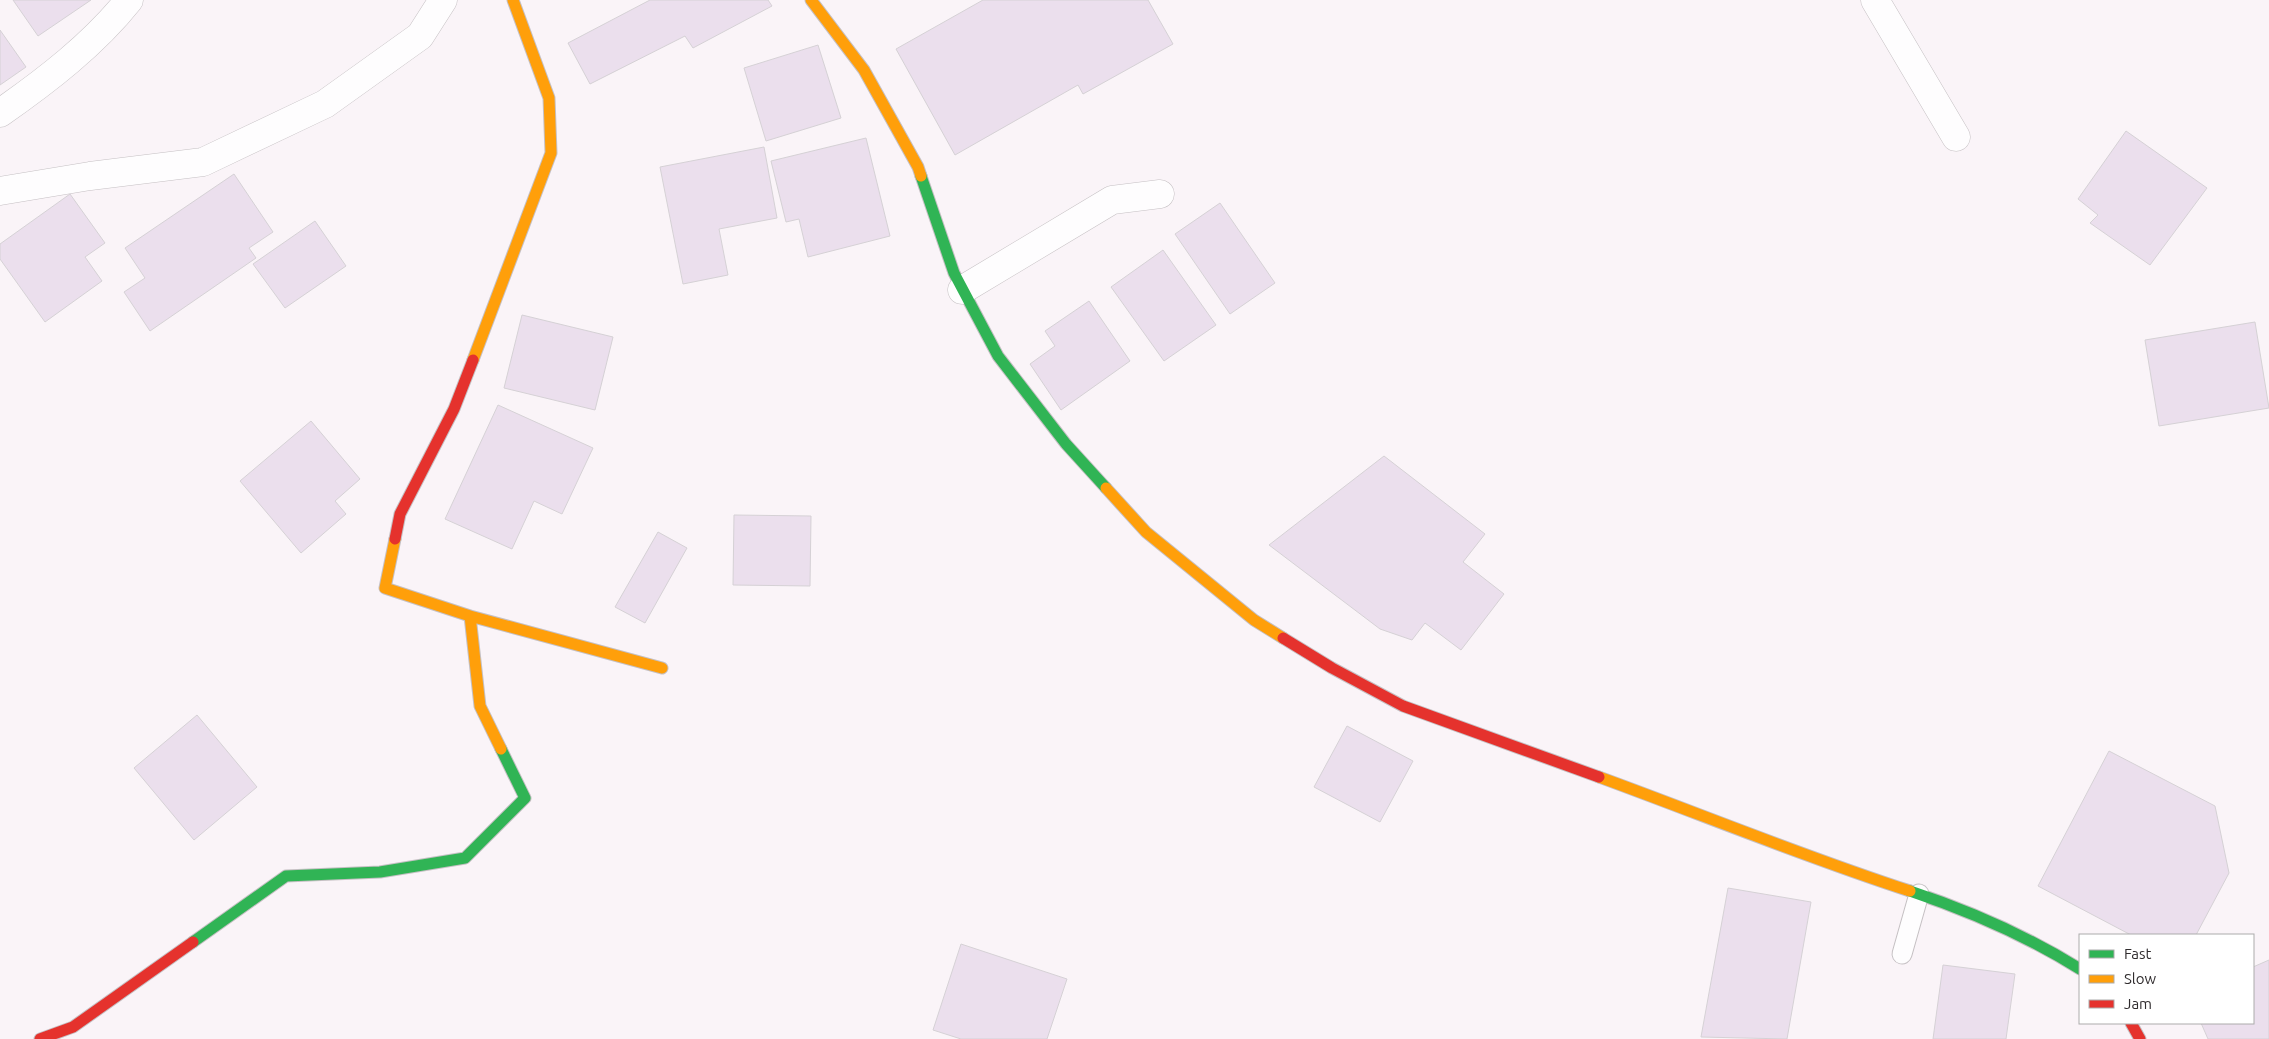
<svg xmlns="http://www.w3.org/2000/svg" width="2269" height="1039" font-family="Ubuntu,sans-serif">
	<style>
		.building { fill: #ebdfed; stroke: #d5d1d5 }
		.lines { fill: none; stroke-linecap: round; stroke-linejoin: round }
		.lane-casing { stroke: #c5c0c3; stroke-width: 21 }
		.street-casing { stroke: #c5c0c3; stroke-width: 29 }
		.fast-casing { stroke: #c5c0c3; stroke-width: 13 }
		.slow-casing { stroke: #c5c0c3; stroke-width: 13 }
		.jam-casing { stroke: #c5c0c3; stroke-width: 13 }
		.lane { stroke: #fefdfe; stroke-width: 19 }
		.street { stroke: #fefdfe; stroke-width: 28 }
		.fast { stroke: #30b455; stroke-width: 11 }
		.slow { stroke: #ff9f0a; stroke-width: 11 }
		.jam { stroke: #e5322d; stroke-width: 11 }
	</style>
	<rect width="100%" height="100%" fill="#faf4f8"/>
	<!-- building -->
	<path class="building" d="M13,0H91L38,36Z
		M650,0H768L772,6L693,48L685,36L590,84L568,43Z
		M983,0H1148L1173,44L1083,94L1078,85L955,155L896,49Z
		M0,30L26,67L0,85Z
		M818,45L841,118L766,141L744,68Z
		M2126,131L2207,188L2150,265L2090,223L2098,215L2078,199Z
		M866,138L890,236L808,257L799,219L786,222L771,161Z
		M764,147L777,218L719,229L728,275L683,284L660,167Z
		M234,174L273,232L249,248L256,258L150,331L124,292L145,278L125,248Z
		M70,194L105,243L85,257L102,281L45,322L0,259V244Z
		M1220,203L1275,283L1230,314L1175,234Z
		M315,221L346,266L285,308L253,264Z
		M1163,250L1216,325L1164,361L1111,287Z
		M1089,301L1130,361L1061,410L1030,364L1055,346L1045,331Z
		M522,315L613,337L595,410L504,388Z
		M2255,322L2269,408L2159,426L2145,340Z
		M498,405L593,448L562,514L534,501L512,549L445,519Z
		M311,421L360,479L335,501L346,514L301,553L240,481Z
		M1384,456L1485,534L1463,562L1504,594L1461,650L1425,623L1412,640L1380,629L1269,545Z
		M734,515L811,516L810,586L733,585Z
		M658,532L687,548L645,623L615,607Z
		M197,715L257,787L194,840L134,768Z
		M1347,726L1413,761L1380,822L1314,787Z
		M2109,751L2215,806L2229,873L2196,935H2131L2038,886Z
		M1728,888L1811,902L1787,1039L1701,1037Z
		M961,944L1067,979L1047,1039H961L933,1030Z
		M2269,960V1039H2208L2201,1023H2253V967Z
		M1943,965L2015,974L2006,1039H1933Z"/>
	<g class="lines">
		<defs>
			<path id="lane" d="M1902,954L1919,894"/>
			<path id="street" d="M1875,0L1956,137
				M0,113C46,81 94,44 129,0
				M0,191L90,176L203,162L325,104L420,36L443,0
				M962,290L1112,200L1160,194"/>
			<path id="fast" d="M921,176L954,273L998,356L1066,444L1106,488
				M1910,891C1970,911 2027,936 2080,969
				M193,942L286,876L380,872L465,858L525,798L501,749"/>
			<path id="slow" d="M811,0L864,70L918,167L921,176
				M473,360L551,153L549,98L513,0
				M1106,488L1146,532L1254,620L1283,638
				M395,539L385,588L470,616L662,668
				M470,616L480,706L501,749
				M1599,777C1703,815 1805,857 1910,891"/>
			<path id="jam" d="M395,539L400,514L454,409L473,360
				M1283,638L1332,668L1403,706L1599,777
				M2131,1023L2140,1039
				M40,1039L73,1027L193,942"/>
		</defs>
		<!-- lane casing -->
		<use href="#lane" class="lane-casing"/>
		<!-- street casing -->
		<use href="#street" class="street-casing"/>
		<!-- fast casing -->
		<use href="#fast" class="fast-casing"/>
		<!-- slow casing -->
		<use href="#slow" class="slow-casing"/>
		<!-- jam casing -->
		<use href="#jam" class="jam-casing"/>
		<!-- lane -->
		<use href="#lane" class="lane"/>
		<!-- street -->
		<use href="#street" class="street"/>
		<!-- fast -->
		<use href="#fast" class="fast"/>
		<!-- slow -->
		<use href="#slow" class="slow"/>
		<!-- jam -->
		<use href="#jam" class="jam"/>
	</g>
	<!-- legend -->
	<rect x="2079" y="934" width="175" height="90" fill="#ffffff" stroke="#acabab"/>
	<rect x="2089" y="950" width="25" height="8" fill="#30b455" stroke="#acabab"/>
	<text x="2124" y="959" font-size="15" fill="#302c2e">Fast</text>
	<rect x="2089" y="975" width="25" height="8" fill="#ff9f0a" stroke="#acabab"/>
	<text x="2124" y="984" font-size="15" fill="#302c2e">Slow</text>
	<rect x="2089" y="1000" width="25" height="8" fill="#e5322d" stroke="#acabab"/>
	<text x="2124" y="1009" font-size="15" fill="#302c2e">Jam</text>
</svg>
